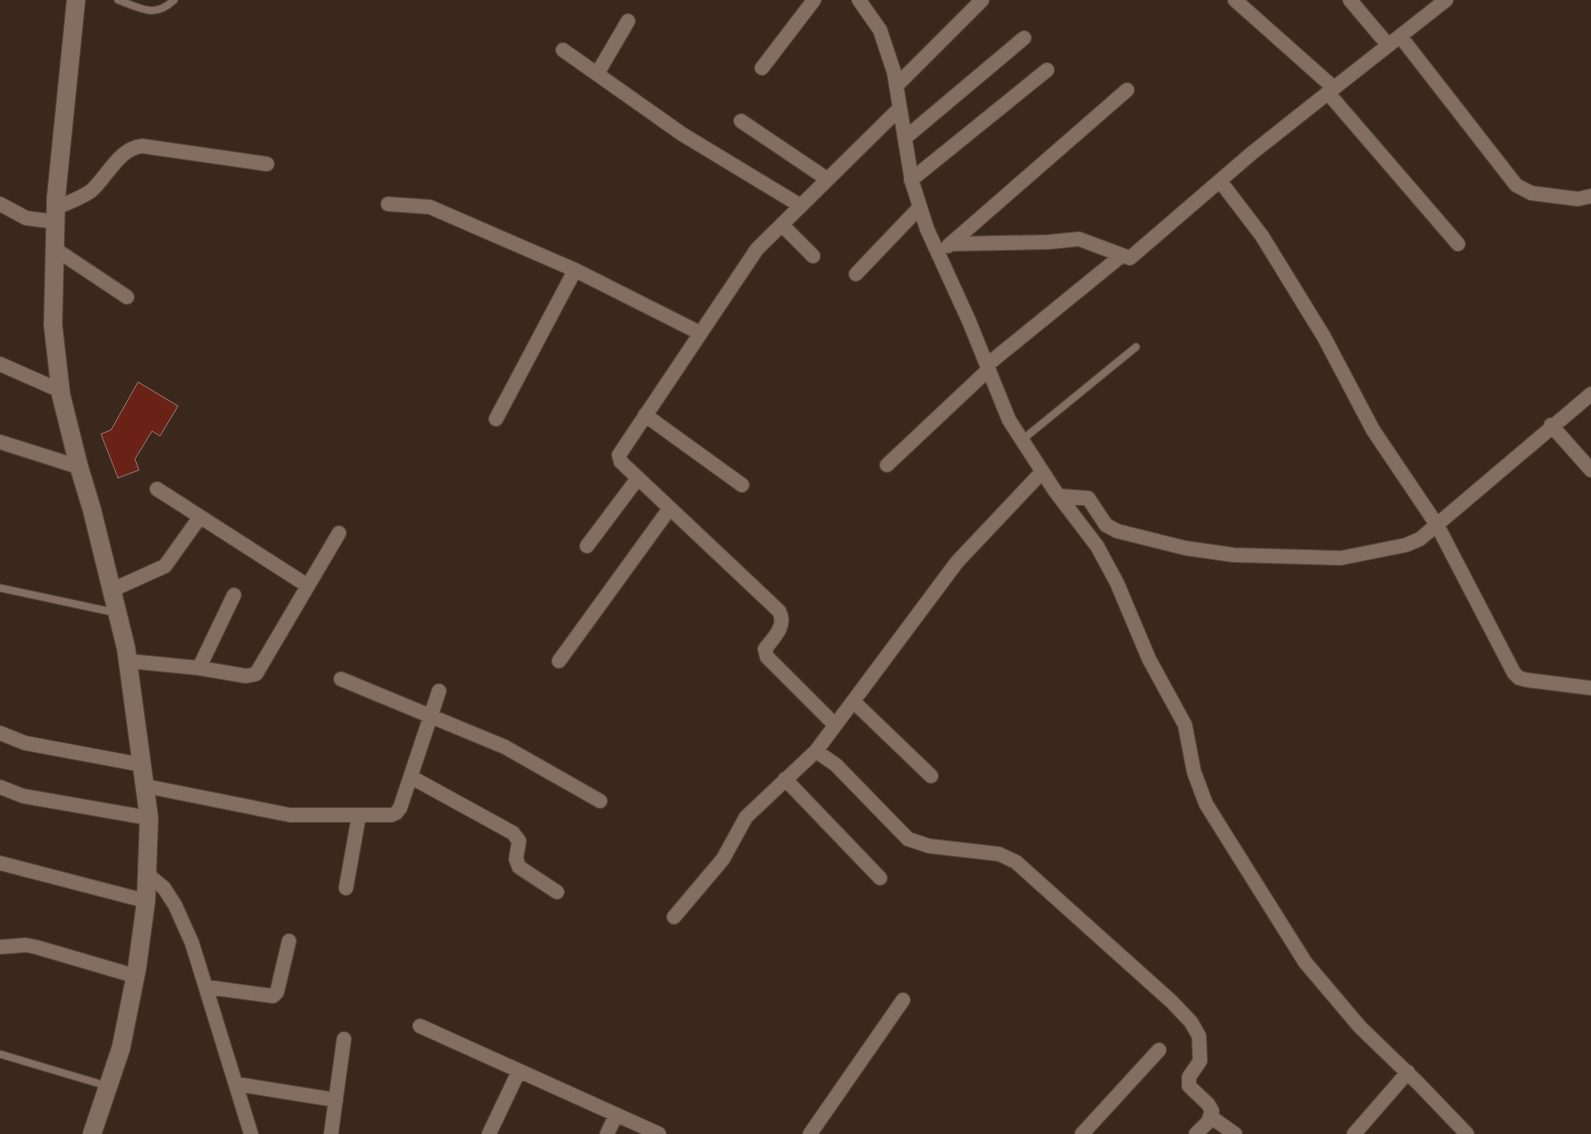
<svg xmlns="http://www.w3.org/2000/svg" width="1591" height="1134" font-family="Arial,sans-serif">
	<style>
		.building { fill: #6b2216; stroke: #8e746f }
		.lines { fill: none; stroke-linecap: round; stroke-linejoin: round }
		.service-casing { stroke: #54453b; stroke-width: 9 }
		.minor-casing { stroke: #54453b; stroke-width: 16 }
		.tertiary-casing { stroke: #54453b; stroke-width: 20 }
		.service { stroke: #846e61; stroke-width: 7 }
		.minor { stroke: #846e61; stroke-width: 14 }
		.tertiary { stroke: #846e61; stroke-width: 18 }
	</style>
	<rect width="100%" height="100%" fill="#3b281d"/>
	<!-- building -->
	<path class="building" d="M138,382L178,406L160,436L152,431L135,459L139,470L118,478L101,434L111,430Z"/>
	<g class="lines">
		<defs>
			<path id="service" d="M118,0C141,8 154,19 174,0
				M1022,440L1136,347
				M0,588L117,613
				M0,1054L107,1086"/>
			<path id="minor" d="M859,0L880,30L894,72L912,182L927,229L969,321L1009,420L1055,491L1097,546L1117,583L1149,659L1185,725L1194,772L1206,804L1305,962L1360,1027L1419,1084L1467,1134
				M1235,0L1334,88L1446,0
				M1350,0L1388,45
				M1400,36L1516,185L1531,193L1578,199L1591,196
				M563,50L682,134L801,206
				M762,68L814,0
				M597,74L628,21
				M896,86L982,0
				M1328,93L1458,244
				M741,121L827,179
				M905,138L1024,38
				M911,180L1047,70
				M1220,181L1262,236L1324,337L1373,430L1437,525L1514,673L1519,678L1527,680L1591,688
				M0,204L26,218L56,222
				M388,204L430,207L575,270L700,333
				M56,208C67,203 81,198 91,191C108,176 118,149 142,146L267,164
				M782,225L813,256
				M950,244L1049,242L1079,239L1130,258L1252,153L1334,88
				M948,246L1127,90
				M55,249L127,297
				M856,274L920,207
				M0,364L61,391
				M987,365L1121,256
				M645,415L742,485
				M496,419L575,270
				M1551,425L1591,470
				M0,442L79,467
				M887,465L989,369
				M157,489L308,586
				M1059,496L1088,498L1106,525L1117,531L1185,548L1234,555L1341,558L1406,545L1420,539L1591,394
				M587,546L638,478
				M112,590L165,566L200,517
				M128,661L199,668L246,676L256,674L339,533
				M559,661L670,508
				M199,668L234,595
				M341,679L505,747L600,801
				M853,701L931,776
				M835,725L767,657L765,649C774,637 787,626 779,611L621,462L619,455L757,249L900,108
				M0,733L25,743L143,765
				M816,751L836,765L908,839L929,846L999,854L1016,862L1172,1002L1191,1022L1199,1036L1200,1061L1189,1077V1086L1208,1104L1212,1111L1208,1122L1196,1134
				M411,777L513,833L519,841L516,859L519,867L557,892
				M785,779L880,878
				M145,786L290,815H391L396,813L400,808L439,691
				M0,787L23,796L149,818
				M0,863L146,901
				M147,874L164,888L175,905L192,943L251,1134
				M346,888L359,815
				M674,917L723,859L746,817L816,751L957,562L1042,472
				M0,947L26,945L36,947L135,976
				M206,987L273,996L277,992L289,941
				M420,1026L659,1134
				M236,1084L336,1100
				M1211,1117L1235,1134
				M331,1134L344,1039
				M489,1134L519,1071
				M607,1134L616,1115
				M810,1134L903,1000
				M1082,1134L1159,1050
				M1354,1134L1408,1072"/>
			<path id="tertiary" d="M76,0L56,198L53,325L61,395L79,467L92,510L126,648L149,818L146,901L137,968L121,1048L92,1134"/>
		</defs>
		<!-- service casing -->
		<use href="#service" class="service-casing"/>
		<!-- minor casing -->
		<use href="#minor" class="minor-casing"/>
		<!-- tertiary casing -->
		<use href="#tertiary" class="tertiary-casing"/>
		<!-- service -->
		<use href="#service" class="service"/>
		<!-- minor -->
		<use href="#minor" class="minor"/>
		<!-- tertiary -->
		<use href="#tertiary" class="tertiary"/>
	</g>
</svg>
